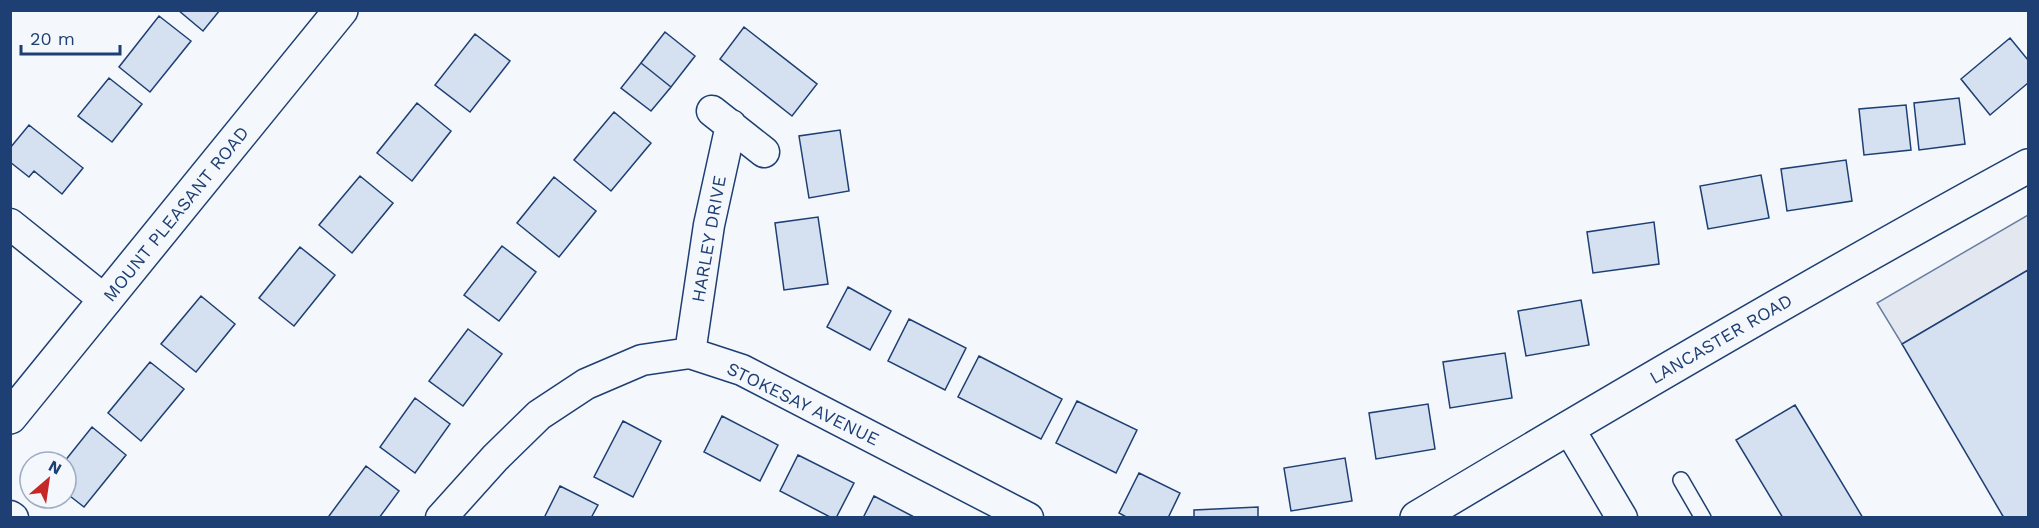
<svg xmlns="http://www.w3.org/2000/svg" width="2039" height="528" font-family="'Work Sans',sans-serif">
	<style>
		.parking { fill: #e3e8f0; stroke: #687fa3; stroke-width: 1.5 }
		.building { fill: #d5e0f0; stroke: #1d3f73; stroke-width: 1.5 }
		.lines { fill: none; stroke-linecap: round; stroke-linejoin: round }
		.lane-casing { stroke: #1d3f73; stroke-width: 18 }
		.street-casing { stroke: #1d3f73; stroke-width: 33 }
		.secondary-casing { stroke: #1d3f73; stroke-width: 36 }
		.lane { stroke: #f4f7fb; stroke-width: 15 }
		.street { stroke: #f4f7fb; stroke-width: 30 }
		.secondary { stroke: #f4f7fb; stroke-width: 33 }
		.labels { text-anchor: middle; stroke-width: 4.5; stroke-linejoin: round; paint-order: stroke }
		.street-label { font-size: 18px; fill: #1d3f73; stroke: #f4f7fb }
	</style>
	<rect width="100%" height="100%" fill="#f4f7fb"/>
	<!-- parking -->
	<path class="parking" d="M2028,215V270L1902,344L1877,303Z"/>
	<!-- building -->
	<path class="building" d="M178,10H220L203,31Z
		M159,16L191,41L150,92L119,67Z
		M744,27L817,84L792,116L720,59Z
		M665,32L695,56L671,87L641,63Z
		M475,34L510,61L470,112L435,85Z
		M2010,38L2028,60V83L1990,115L1961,79Z
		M641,63L671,87L651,111L621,88Z
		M109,78L142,104L112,142L78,116Z
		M1959,98L1965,144L1919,150L1914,103Z
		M417,103L451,131L412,181L377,153Z
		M1906,105L1911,150L1864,155L1859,109Z
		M614,112L651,143L611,191L574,160Z
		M29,125L83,168L62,194L34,171L29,177L10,162V148Z
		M840,130L849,191L809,198L799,136Z
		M1846,160L1852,201L1787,211L1781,169Z
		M1761,175L1769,218L1708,229L1700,186Z
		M360,176L393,203L352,253L319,225Z
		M554,177L596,211L559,257L517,223Z
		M818,217L828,284L784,290L775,223Z
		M1654,222L1659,264L1593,273L1587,232Z
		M502,246L536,272L499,321L464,295Z
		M300,247L335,275L294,326L259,298Z
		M2028,270V518H2004L1902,344Z
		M848,287L891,311L870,350L827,327Z
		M201,296L235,324L196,372L161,344Z
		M1581,300L1589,345L1526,356L1518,311Z
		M909,319L966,348L945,390L888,361Z
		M468,329L502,354L463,406L429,381Z
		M1505,353L1512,398L1450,408L1443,362Z
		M979,356L1062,399L1041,439L958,397Z
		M150,362L184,389L141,441L108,413Z
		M415,398L450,424L415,473L380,447Z
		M1077,401L1137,430L1116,473L1056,443Z
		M1428,404L1435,449L1376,459L1369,413Z
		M1795,405L1863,518H1783L1736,440Z
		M722,416L778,445L760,481L704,452Z
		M623,421L661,441L633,497L594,477Z
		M92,427L126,455L84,507L66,493V462H64Z
		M798,455L854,483L836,518H832L780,491Z
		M1345,458L1352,501L1291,511L1284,468Z
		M366,466L399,491L379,518H332L329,516Z
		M1139,473L1180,493L1168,518H1128L1119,513Z
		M560,486L598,505L591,518H544Z
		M874,496L916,518H863Z
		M1258,507V518H1194V510Z"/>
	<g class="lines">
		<defs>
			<path id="lane" d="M1681,480L1703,518"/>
			<path id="street" d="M712,111L764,152
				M10,224L106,301
				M690,353L709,225L731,125
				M1568,427L1622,518
				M10,516L13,518
				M441,518L495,458L539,415L586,384L642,360L690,353L742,370L1028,518"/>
			<path id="secondary" d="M10,417L341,10
				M1417,518C1619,397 1822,278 2028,166"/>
		</defs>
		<!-- lane casing -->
		<use href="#lane" class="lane-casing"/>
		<!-- street casing -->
		<use href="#street" class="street-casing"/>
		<!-- secondary casing -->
		<use href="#secondary" class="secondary-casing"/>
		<!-- lane -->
		<use href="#lane" class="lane"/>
		<!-- street -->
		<use href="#street" class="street"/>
		<!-- secondary -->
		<use href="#secondary" class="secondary"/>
	</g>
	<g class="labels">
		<!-- street labels -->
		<g class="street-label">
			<text transform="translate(176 214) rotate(-51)" y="6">MOUNT PLEASANT ROAD</text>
			<text transform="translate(709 239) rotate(-80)" y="6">HARLEY DRIVE</text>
			<text transform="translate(1721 339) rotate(-30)" y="6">LANCASTER ROAD</text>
			<text transform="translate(803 404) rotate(26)" y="6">STOKESAY AVENUE</text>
		</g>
	</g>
	<!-- border -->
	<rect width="2039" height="528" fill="none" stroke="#1d3f73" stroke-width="24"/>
	<!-- north arrow -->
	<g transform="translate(48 480) rotate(29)"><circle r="28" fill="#f4f7fb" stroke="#9eadc5" stroke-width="1.5"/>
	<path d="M0-4.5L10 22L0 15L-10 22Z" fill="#c62828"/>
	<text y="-9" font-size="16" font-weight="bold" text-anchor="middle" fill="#1d3f73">N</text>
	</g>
	<!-- scale -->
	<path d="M21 45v9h99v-9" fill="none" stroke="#1d3f73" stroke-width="3"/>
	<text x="30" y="45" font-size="18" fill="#1d3f73" stroke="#f4f7fb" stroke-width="4.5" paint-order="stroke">20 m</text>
</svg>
